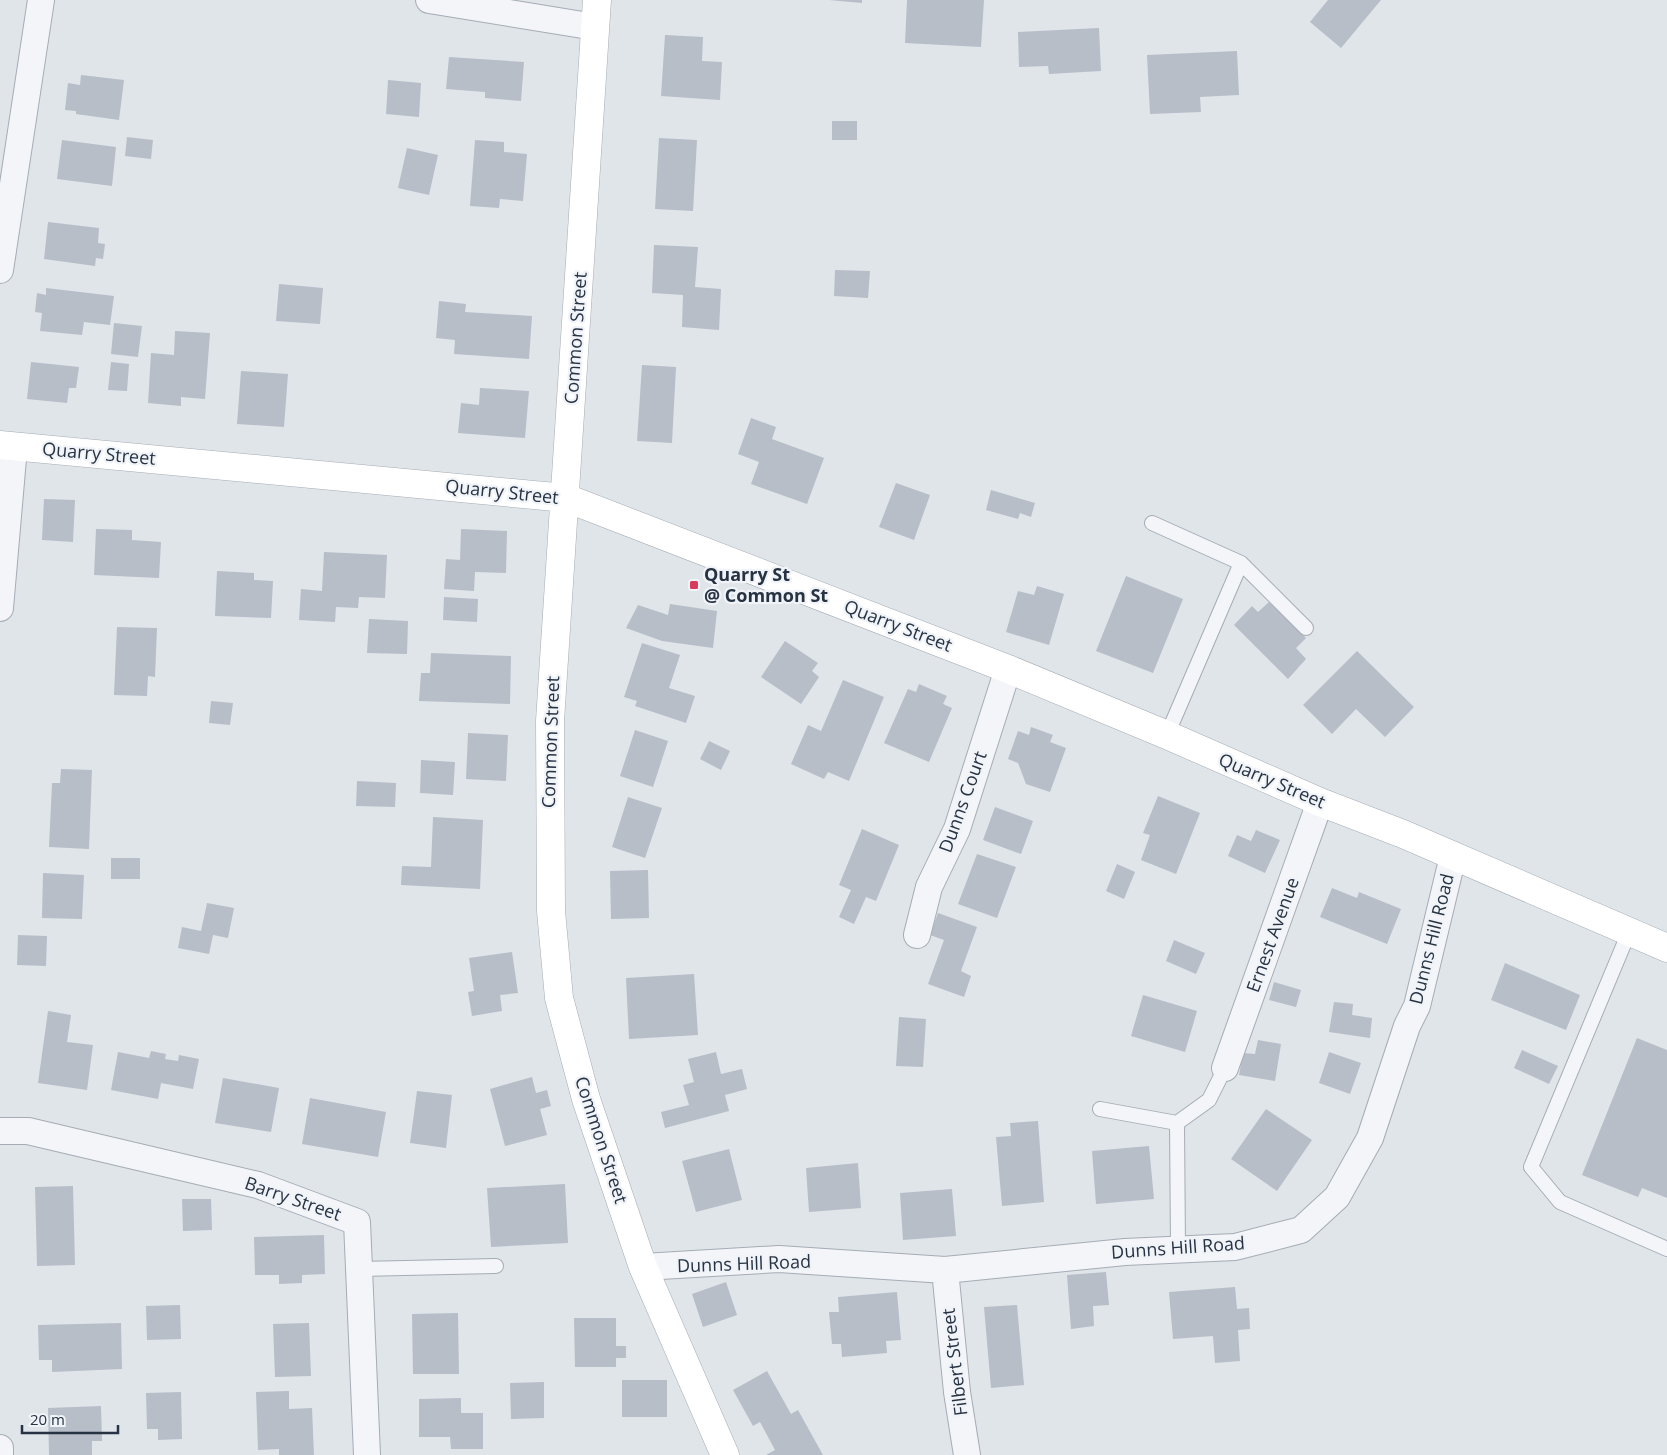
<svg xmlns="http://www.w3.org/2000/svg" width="1667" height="1455" font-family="'Open Sans',sans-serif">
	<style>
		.building { fill: #b7bec8 }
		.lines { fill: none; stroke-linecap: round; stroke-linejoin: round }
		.lane-casing { stroke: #a5acb5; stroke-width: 16 }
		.street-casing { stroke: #a5acb5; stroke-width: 28 }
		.secondary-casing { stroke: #a5acb5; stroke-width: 29 }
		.lane { stroke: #f3f5f8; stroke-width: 14 }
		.street { stroke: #f3f5f8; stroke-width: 26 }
		.secondary { stroke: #fff; stroke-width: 28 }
		.poi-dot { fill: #d83c5d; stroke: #f0f3f7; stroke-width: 2 }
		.labels { text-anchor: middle; stroke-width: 4.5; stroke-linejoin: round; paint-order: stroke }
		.street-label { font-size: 18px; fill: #273343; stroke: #f0f3f7 }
		.poi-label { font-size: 18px; font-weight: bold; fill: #273343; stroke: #f0f3f7; text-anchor: start }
	</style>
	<rect width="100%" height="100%" fill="#e0e5ea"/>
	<!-- building -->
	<path class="building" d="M829,0H862V3Z
		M907,0H984L981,47L905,43Z
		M1328,0H1381L1341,48L1310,22Z
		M1099,28L1101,71L1049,74L1048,66L1019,67L1018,32Z
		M665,35L703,37L702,61L722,62L720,100L661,96Z
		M1237,51L1239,95L1200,97L1201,112L1150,114L1147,55Z
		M449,57L524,62L521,101L485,98V92L446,89Z
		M81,75L124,80L119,120L76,114V111L65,110L68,83L80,85Z
		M388,80L421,83L419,117L386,114Z
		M832,121H857V140H832Z
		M127,137L153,140L151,159L125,156Z
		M659,138L697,140L693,211L655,209Z
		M62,140L116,147L112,186L57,179Z
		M475,140L504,142V152L527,154L523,201L500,199L499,208L470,206Z
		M407,148L438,155L429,195L398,188Z
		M48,222L99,228L98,243L105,244L103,259L96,258L95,266L44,259Z
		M654,245L698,247L695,287L721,289L719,330L682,327L683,295L652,293Z
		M835,270L870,271L868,298L834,296Z
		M279,284L323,288L320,324L276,321Z
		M46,288L114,296L110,325L84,322L82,335L40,331L42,313L35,312L37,293L46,295Z
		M439,301L466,304L465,312L532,316L529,359L454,354L455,340L436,338Z
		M114,323L142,326L138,357L111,354Z
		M175,331L210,333L205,399L181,397V406L148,403L151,353L174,355Z
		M31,362L79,367L76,388H69L67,403L27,399Z
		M111,362L129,364L127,391L108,390Z
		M642,365L676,367L672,443L637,441Z
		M241,371L288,374L284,427L237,424Z
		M480,388L529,391L525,438L458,433L461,403L479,405Z
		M751,418L776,427L772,439L824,458L807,504L751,484L759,462L738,454Z
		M896,483L930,495L914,540L879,527Z
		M991,490L1035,503L1031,517L1020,513L1018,519L986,510Z
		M44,499L75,500L73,542L42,540Z
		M96,529L132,530V540L161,542L159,578L94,575Z
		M461,529L507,531L506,573L475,572L474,591L444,589L446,559L460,560Z
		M324,552L387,555L385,598L359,597L358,608L336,607L335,622L299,620L301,589L322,591Z
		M217,571L254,573V580L273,581L271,618L215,616Z
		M1126,576L1183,599L1153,673L1096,651Z
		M1037,586L1064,594L1049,645L1006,632L1018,591L1034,595Z
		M444,597L478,599L477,622L443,620Z
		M1269,602L1306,638L1296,648L1306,659L1288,679L1234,625L1252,606L1258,612Z
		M670,604L717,611L713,648L662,641L626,628L638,605L668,615Z
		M369,619L408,621L407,654L367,653Z
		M117,627L157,628L155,677L148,676L147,696L114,695Z
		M785,641L818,663L812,671L819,677L801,704L761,677Z
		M642,643L680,655L669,688L695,696L686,723L635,706L637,701L624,697Z
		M1357,651L1414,707L1385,737L1356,709L1332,734L1303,705Z
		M431,653L511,656L510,704L419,701L421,673H430Z
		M843,680L884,697L849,781L828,772L824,779L791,764L808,725L821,731Z
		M919,684L947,696L943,704L952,708L929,762L884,743L908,689L916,692Z
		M211,701L233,703L230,725L209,723Z
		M1031,727L1053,735L1050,742L1066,748L1050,792L1026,784L1018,763L1008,759L1018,731L1029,735Z
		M635,730L668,741L653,787L620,776Z
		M468,733L508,735L506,781L466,779Z
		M709,741L730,751L721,770L700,759Z
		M421,760L455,762L453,795L420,793Z
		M61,769L92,770L89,849L49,847L52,783H60Z
		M357,781L396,783L395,807L356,806Z
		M1158,796L1200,813L1176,874L1141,860L1150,835L1143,833Z
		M628,797L662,808L645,858L612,847Z
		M995,807L1033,821L1021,854L983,840Z
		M433,817L483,820L480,889L401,885L402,866L431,867Z
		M862,829L899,845L876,901L866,897L854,924L839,917L851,890L839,885Z
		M1256,830L1280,840L1265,873L1228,856L1237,835L1251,841Z
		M977,854L1016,867L997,918L958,904Z
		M111,858H140V879H111Z
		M1117,864L1135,872L1124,899L1106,891Z
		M648,870L649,918L611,919L610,871Z
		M43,873L84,875L82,919L42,918Z
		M1332,888L1357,898L1359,892L1401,909L1387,944L1320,917Z
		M207,903L234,908L228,938L213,935L209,954L178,948L182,927L201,931Z
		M938,913L977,927L961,971L971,976L964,997L928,984L944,940L930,935Z
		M18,935L47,936L46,966L17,965Z
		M1174,940L1205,953L1196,974L1166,961Z
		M512,952L518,993L500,995L502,1011L472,1016L468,992L474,991L469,958Z
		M1505,963L1580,995L1566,1030L1491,1000Z
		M694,974L698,1035L629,1039L626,978Z
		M1274,982L1301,990L1296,1007L1269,1000Z
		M1143,995L1197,1011L1185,1052L1131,1036Z
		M1334,1002L1353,1004L1352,1015L1372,1018L1370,1038L1329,1032Z
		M48,1011L71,1015L67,1042L93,1045L87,1090L38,1083Z
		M899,1017L926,1019L923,1067L896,1066Z
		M1637,1038L1667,1050V1198L1642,1188L1638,1197L1582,1175Z
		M1258,1040L1281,1044L1275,1081L1239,1075L1243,1053L1255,1054Z
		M1522,1050L1558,1066L1549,1084L1514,1068Z
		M151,1051L166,1054L165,1059L178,1061L179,1055L199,1059L193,1089L161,1083L158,1099L111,1090L118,1052L149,1058Z
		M716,1052L721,1074L742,1069L747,1089L725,1095L729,1111L665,1128L661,1112L689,1105L683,1085L694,1082L688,1059Z
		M1329,1052L1361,1063L1350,1094L1319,1083Z
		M532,1077L536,1093L547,1090L551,1106L540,1109L547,1135L505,1146L490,1089Z
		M223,1078L279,1088L271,1132L215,1123Z
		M417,1091L452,1095L446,1148L410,1143Z
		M310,1098L386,1112L378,1157L302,1144Z
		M1266,1109L1312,1140L1277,1191L1231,1159Z
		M1038,1121L1044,1202L1002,1206L996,1137L1011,1136L1010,1123Z
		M1149,1146L1154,1199L1096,1204L1092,1151Z
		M729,1149L742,1200L696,1212L682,1161Z
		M858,1163L861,1208L809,1212L806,1168Z
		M565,1184L568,1243L491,1247L487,1188Z
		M73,1186L75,1265L37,1266L35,1187Z
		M952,1189L956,1236L903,1240L900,1193Z
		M182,1199H211L212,1230L183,1231Z
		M324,1235L325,1274L302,1275V1283L279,1284V1275H255L254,1237Z
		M1106,1272L1109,1305L1093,1306L1094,1326L1071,1329L1067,1275Z
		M726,1282L737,1315L703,1327L692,1294Z
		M1235,1287L1237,1309L1249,1308L1250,1329L1238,1330L1240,1361L1215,1363L1213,1336L1173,1339L1169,1292Z
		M897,1292L901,1340L886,1341L887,1353L842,1357L841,1344H832L829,1312H839L838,1297Z
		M180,1305L181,1339L147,1340L146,1306Z
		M1017,1305L1024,1385L991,1388L984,1307Z
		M458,1313L459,1374H413L412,1314Z
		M574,1318H616V1346H626V1358H616V1367H575Z
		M121,1323L122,1369L52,1372V1360H39L38,1325Z
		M309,1323L311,1376L275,1377L273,1324Z
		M767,1371L791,1414L798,1410L823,1455H766L775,1450L760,1422L753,1426L733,1390Z
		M622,1380H667V1417H622Z
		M544,1382V1418L511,1419L510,1383Z
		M289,1391V1409L312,1408L314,1455H279V1449L258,1450L256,1392Z
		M181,1392L182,1439L158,1440V1429H147L146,1393Z
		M461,1398V1413H483V1449H451L450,1437H419V1399Z
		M101,1406L102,1441H92V1455H49L48,1408Z"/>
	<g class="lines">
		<defs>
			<path id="lane" d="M1152,523L1241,563L1306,628
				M1167,735L1241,563
				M1629,932L1531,1167L1560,1202L1667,1249
				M1100,1109L1177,1123L1178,1249
				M1177,1123L1209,1100L1225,1068
				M359,1269L496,1266"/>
			<path id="street" d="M429,0L595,27
				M0,270L41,0
				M0,608L14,447
				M917,935L929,887L957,829L1008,669
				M1225,1068L1320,802
				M0,1131H28L258,1185L357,1222L367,1455
				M643,1267L779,1259L945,1270L1125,1252L1235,1247L1301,1230L1337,1197L1370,1138L1407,1026L1417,1006L1453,856
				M945,1270L957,1392L967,1455
				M0,1448V1455"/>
			<path id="secondary" d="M597,0L550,721L551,911L559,998L586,1099L643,1267L725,1455
				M0,445L566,498L1008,669L1167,735L1320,802L1403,834L1667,948"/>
		</defs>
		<!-- lane casing -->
		<use href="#lane" class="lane-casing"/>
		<!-- street casing -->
		<use href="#street" class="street-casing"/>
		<!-- secondary casing -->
		<use href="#secondary" class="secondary-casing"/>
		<!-- lane -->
		<use href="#lane" class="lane"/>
		<!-- street -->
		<use href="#street" class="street"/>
		<!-- secondary -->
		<use href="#secondary" class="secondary"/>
	</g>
	<!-- markers -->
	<rect class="poi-dot" x="689" y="580" width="10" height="10" rx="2.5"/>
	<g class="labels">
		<!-- street labels -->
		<g class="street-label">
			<text transform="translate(576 338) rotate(-86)" y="6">Common Street</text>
			<text transform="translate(99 454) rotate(5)" y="6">Quarry Street</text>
			<text transform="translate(502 492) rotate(6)" y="6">Quarry Street</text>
			<text transform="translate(898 626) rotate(21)" y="6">Quarry Street</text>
			<text transform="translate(551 742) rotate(-88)" y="6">Common Street</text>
			<text transform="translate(1272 781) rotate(23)" y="6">Quarry Street</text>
			<text transform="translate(963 802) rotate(-70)" y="6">Dunns Court</text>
			<text transform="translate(1273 935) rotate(-70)" y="6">Ernest Avenue</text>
			<text transform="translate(1432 939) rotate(-76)" y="6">Dunns Hill Road</text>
			<text transform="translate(601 1140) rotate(72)" y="6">Common Street</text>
			<text transform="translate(293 1199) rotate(19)" y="6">Barry Street</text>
			<text transform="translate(1178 1248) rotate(-4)" y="6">Dunns Hill Road</text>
			<text transform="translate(744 1264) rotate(-2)" y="6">Dunns Hill Road</text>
			<text transform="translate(955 1362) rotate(-97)" y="6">Filbert Street</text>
		</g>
		<!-- poi labels -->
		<g class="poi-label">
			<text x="704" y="581">Quarry St<tspan x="704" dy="21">@ Common St</tspan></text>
		</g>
	</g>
	<!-- scale -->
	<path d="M22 1425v8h96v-8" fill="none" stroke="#273343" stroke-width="2.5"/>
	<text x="30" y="1425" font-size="15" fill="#273343" stroke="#f0f3f7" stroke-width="4" paint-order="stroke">20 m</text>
</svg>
